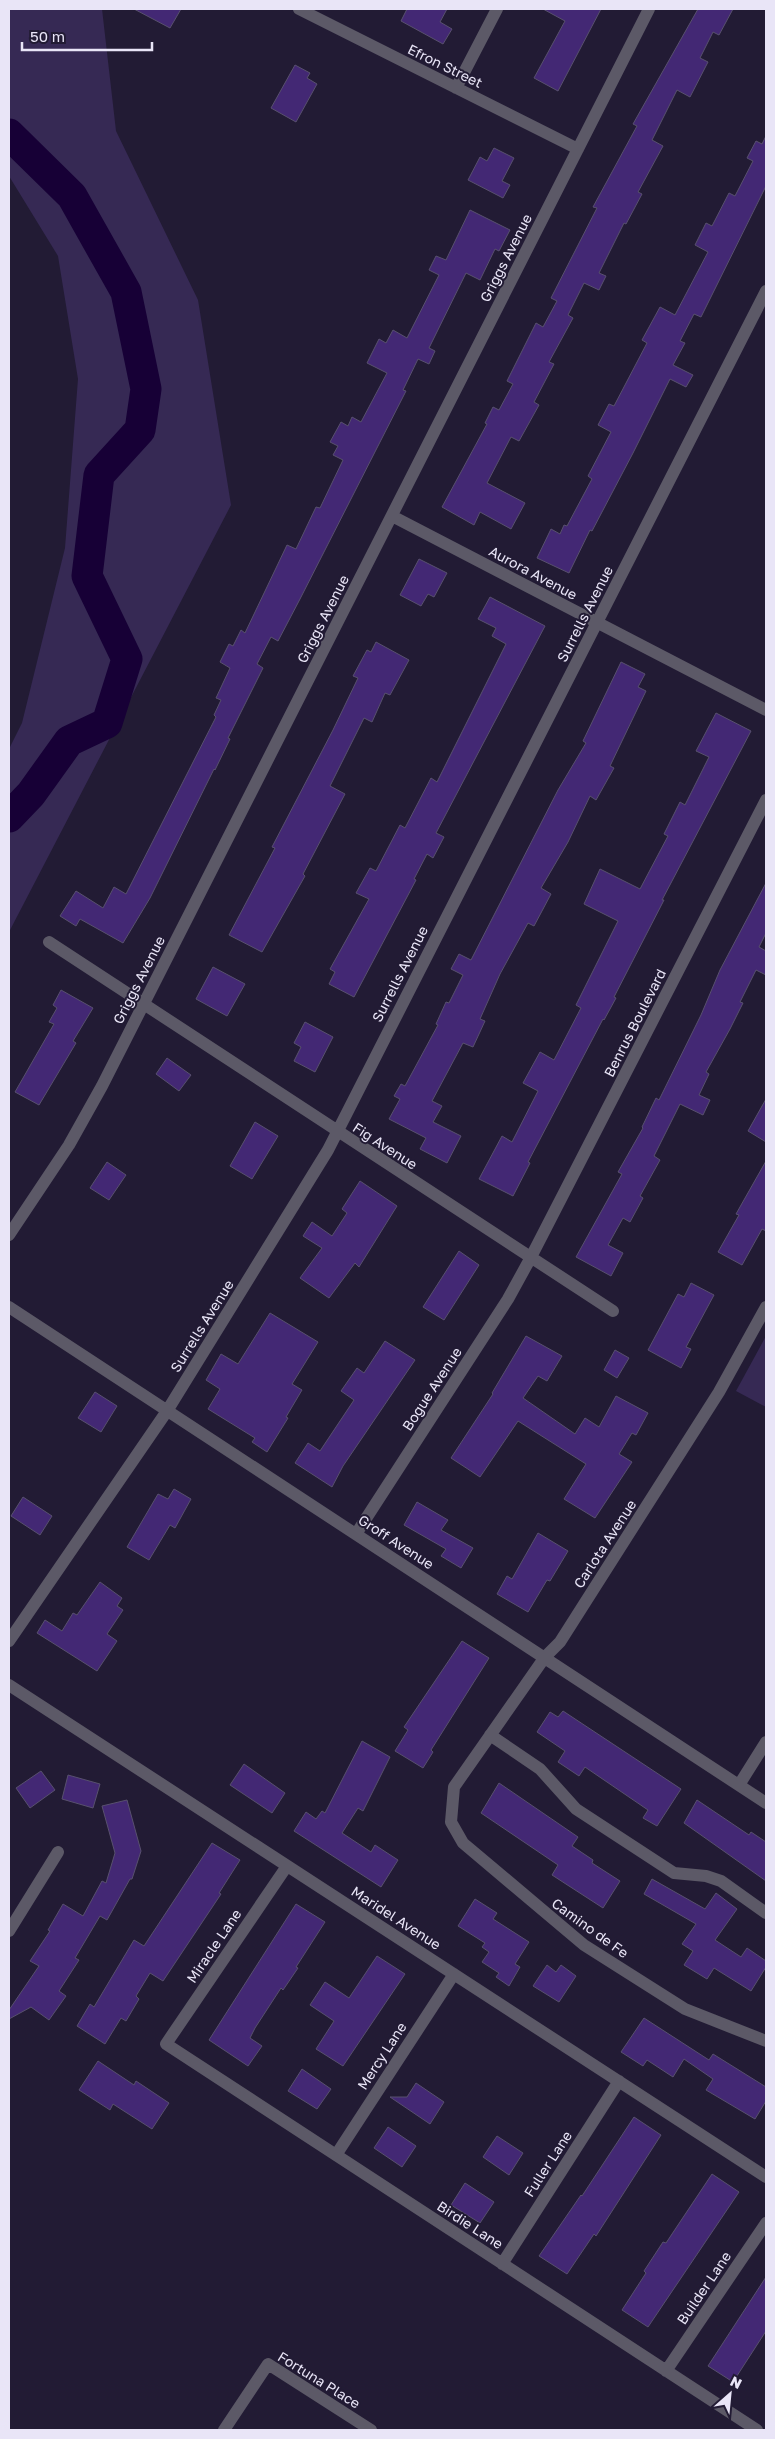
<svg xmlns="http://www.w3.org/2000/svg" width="775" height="2439" font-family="'Golos Text',sans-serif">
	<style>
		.green { fill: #362954 }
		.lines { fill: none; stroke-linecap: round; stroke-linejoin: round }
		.river { stroke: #170036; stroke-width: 31 }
		.building { fill: #432874; stroke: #58506e }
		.minor { stroke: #5c5967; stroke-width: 12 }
		.labels { text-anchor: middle; stroke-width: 4; stroke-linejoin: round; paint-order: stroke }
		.street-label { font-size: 14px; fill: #e9e5f7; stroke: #221b34 }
	</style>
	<rect width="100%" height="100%" fill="#221b34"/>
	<!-- green -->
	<path class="green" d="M9,9H102L116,131L198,300L231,505L9,932V749L22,723L65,548L78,379L58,256L9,176Z
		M766,1336V1407L736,1391Z"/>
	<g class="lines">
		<!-- river -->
		<path class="river" d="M9,134L72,196L126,292L146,389L140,430L99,475L87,576L127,659L107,723L69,741L31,794L9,817"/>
	</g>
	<!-- building -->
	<path class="building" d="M134,9H181L170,28Z
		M407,9H447L440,22L452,29L443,44L401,21Z
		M543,9H601L558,91L534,78L565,21Z
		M698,9H733L719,35L713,32L700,58L708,62L690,97L677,90L652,140L663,146L638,192L642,194L626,224L624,223L599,273L606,276L599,290L584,283L568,315L573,318L549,362L554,364L534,402L539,405L519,441L511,437L487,483L525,503L511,529L480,512L474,525L442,507L487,424L485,423L493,407L499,410L513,384L507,381L536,323L543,327L557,301L551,298L597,208L593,207L637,126L633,124Z
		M295,65L310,73L307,78L317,84L296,122L271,108Z
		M766,136V186L701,317L694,314L680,341L685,343L673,365L693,375L686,387L670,379L633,453L592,531L590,530L569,573L537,558L551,529L560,534L564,525L567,526L592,479L588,476L611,432L598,425L609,404L614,406L647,343L642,340L660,307L675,315L708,252L695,245L706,223L712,226L729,193L735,196L753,161L747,158L756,141L762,144Z
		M494,148L514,158L502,181L510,185L503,198L468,180L480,157L487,161Z
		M470,210L510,230L499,251L495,249L480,280L466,273L429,348L435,351L429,364L418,359L403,390L406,391L300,599L278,641L271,637L257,664L263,668L228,738L230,739L215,770L214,769L150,898L123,943L80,919L76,926L60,916L76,891L103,908L114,887L126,894L216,717L214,715L221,700L216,698L230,668L220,662L229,644L233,646L241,630L245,633L287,545L296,549L316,507L320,508L343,460L333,455L338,446L330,442L341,422L348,426L352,417L361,422L387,373L367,363L379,339L386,343L393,330L407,338L439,275L429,270L436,256L446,260Z
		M419,559L447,573L434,597L428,594L421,606L400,595Z
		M490,597L545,626L436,833L444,837L433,858L427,854L414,879L416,880L354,997L329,984L335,972L330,969L369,899L356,893L370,868L376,871L400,825L405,828L431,778L437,782L506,644L492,636L496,628L478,619Z
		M376,642L409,660L390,695L385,693L372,722L364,718L330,786L345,794L303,874L305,876L262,952L229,935L275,848L272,847L333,730L358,678L353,676L367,650L371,652Z
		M621,662L645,674L638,687L646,691L610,766L614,768L596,800L590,796L568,842L541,888L551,894L534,926L528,923L500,974L480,1019L485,1021L473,1047L463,1043L432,1101L442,1106L433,1122L461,1136L447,1163L420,1149L426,1138L389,1119L400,1099L394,1096L401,1084L405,1086L438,1025L436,1024L446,1002L449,1003L463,975L451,969L459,954L471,960L558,790L586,743L583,741Z
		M716,713L751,731L662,900H664L614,997L616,998L604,1020L603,1019L528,1162L530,1163L513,1196L479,1179L502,1136L512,1142L538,1091L523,1083L540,1052L554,1060L581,1008L576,1005L618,921L584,904L600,869L640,889L668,836L664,834L680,802L685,805L709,757L696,751Z
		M766,883V933L759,947L766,951V975L756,970L740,1002L743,1003L730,1029L706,1072L709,1074L699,1095L710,1100L703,1115L680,1104L654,1156L660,1160L640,1196L643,1198L630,1222L623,1218L608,1245L623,1253L611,1276L576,1257L622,1174L618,1172L643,1128L642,1127L656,1098L659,1100L701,1015L720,970Z
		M213,967L245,984L227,1016L196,999Z
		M61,990L93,1008L73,1041L76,1043L39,1105L15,1092L54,1024L49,1022L57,1008L53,1005Z
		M305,1022L333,1037L315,1072L294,1061L301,1047L294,1043Z
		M167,1058L191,1075L179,1091L156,1074Z
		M766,1099V1142L748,1131Z
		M255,1122L278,1136L252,1179L230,1166Z
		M766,1161V1231L762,1229L742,1265L718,1252L739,1215L736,1214Z
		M107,1162L126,1175L109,1200L90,1188Z
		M360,1181L397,1206L359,1267L355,1263L329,1298L300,1278L322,1248L303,1236L312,1222L332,1236L347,1213L342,1209Z
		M459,1251L479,1265L444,1320L423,1307Z
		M691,1283L714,1295L686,1347L691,1349L681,1368L648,1350L678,1294L684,1297Z
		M270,1313L318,1342L292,1384L302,1390L286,1417L288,1418L267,1452L252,1442L255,1438L208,1409L220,1389L206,1380L221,1354L238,1364Z
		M526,1336L562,1356L547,1381L538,1376L523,1398L575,1434L585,1418L599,1427L616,1396L648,1413L636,1435L632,1433L619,1454L632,1462L595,1518L564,1499L586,1464L518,1421L480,1477L451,1458L493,1394L492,1393Z
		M385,1341L415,1360L343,1466L332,1487L295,1463L308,1443L320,1451L354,1400L341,1391L357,1368L364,1373Z
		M615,1350L629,1358L617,1378L604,1370Z
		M95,1392L117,1406L101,1432L78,1418Z
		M174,1489L191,1499L175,1528L170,1525L149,1560L127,1547L158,1494L168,1499Z
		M23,1497L52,1516L40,1535L11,1516Z
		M417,1502L448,1520L441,1530L473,1548L461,1568L441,1556L446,1549L404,1525Z
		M538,1533L568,1551L550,1581L547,1580L528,1612L497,1594L507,1576L512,1579Z
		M100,1582L122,1598L117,1606L123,1610L107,1634L117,1641L97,1671L37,1633L45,1620L62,1631L73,1613L77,1615Z
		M462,1641L489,1658L431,1750L433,1752L423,1768L395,1751L408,1730L404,1727Z
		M563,1711L681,1789L657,1826L643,1818L648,1810L585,1767L579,1776L558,1762L565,1751L537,1732L550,1712L558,1717Z
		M362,1741L390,1757L363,1811L358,1808L342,1833L371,1852L375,1845L398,1860L381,1887L294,1831L306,1812L316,1819L322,1811L325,1813Z
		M244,1764L285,1793L272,1813L230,1785Z
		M41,1771L55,1790L30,1808L16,1788Z
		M68,1775L100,1784L93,1808L62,1799Z
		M499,1783L578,1837L572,1846L593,1860L592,1863L620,1881L603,1908L552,1875L558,1865L481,1813Z
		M127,1800L141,1851L132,1879H130L107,1920L100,1916L75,1958L79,1960L59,1991L66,1996L49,2020L31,2007L9,2019V2010L39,1966L30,1961L50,1931L48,1930L63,1904L83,1916L102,1881L106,1883L115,1853L102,1806Z
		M697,1800L749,1835L751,1832L766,1842V1881L684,1823Z
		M212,1843L240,1860L219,1893L221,1894L163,1981L150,1973L136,1996L139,1999L126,2021L121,2018L105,2044L77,2026L90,2004L94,2007L134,1940L144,1946Z
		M652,1879L705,1909L716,1893L737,1909L715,1940L741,1957L747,1948L766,1961V1967L751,1991L714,1968L707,1979L684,1965L693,1951L682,1944L696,1924L644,1894Z
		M475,1899L497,1913L493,1919L529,1942L515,1964L520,1967L509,1986L496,1977L499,1973L482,1962L489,1952L482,1947L485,1943L458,1926Z
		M296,1904L325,1922L296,1967L298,1968L283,1990L281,1988L255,2028L250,2038L262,2046L248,2066L209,2040Z
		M377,1956L405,1974L343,2066L316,2049L334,2021L310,2005L325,1982L349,1998Z
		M547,1965L556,1972L561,1965L576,1976L559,2002L533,1986Z
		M644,2018L709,2060L713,2054L766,2087V2101L755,2119L706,2090L713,2079L684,2059L673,2077L647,2060L643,2066L621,2052Z
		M98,2061L134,2085L136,2081L169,2103L152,2129L113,2104L110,2110L79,2090Z
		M302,2069L331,2089L317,2109L288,2091Z
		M416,2083L444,2102L430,2124L390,2097H407Z
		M634,2117L661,2135L596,2236L594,2234L567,2274L539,2256L581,2195L582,2196Z
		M388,2127L416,2146L402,2167L374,2148Z
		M497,2136L523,2153L509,2175L483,2157Z
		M712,2174L739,2192L648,2327L622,2310L646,2273L644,2271L663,2242L666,2243Z
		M465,2183L494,2202L480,2223L451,2205Z
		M766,2277V2331L733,2382L708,2366Z"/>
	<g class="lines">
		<!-- minor -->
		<path class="minor" d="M299,9L578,149
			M456,88L497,9
			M392,516L766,710
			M49,942L613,1311
			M9,1235L69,1145L102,1086L649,9
			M9,1307L766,1803
			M766,1307L719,1392L560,1642L545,1657L454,1787L451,1822L463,1843L584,1945L685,2009L766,2041
			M356,1534L508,1299L530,1259L766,800
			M9,1641L167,1411L328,1150L766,291
			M9,1685L766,2177
			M490,1735L540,1769L576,1809L674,1873L706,1876L721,1881L766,1913
			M739,1785L766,1742
			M287,1866L166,2044L757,2430
			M9,1931L58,1852
			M336,2155L454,1974
			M502,2264L619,2081
			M666,2371L766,2223
			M224,2430L268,2364L371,2430"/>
	</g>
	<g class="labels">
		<!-- street labels -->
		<g class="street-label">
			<text transform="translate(445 66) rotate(26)" y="5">Efron Street</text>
			<text transform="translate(506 258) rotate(-63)" y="5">Griggs Avenue</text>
			<text transform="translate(533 573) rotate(28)" y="5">Aurora Avenue</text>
			<text transform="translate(585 614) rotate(-63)" y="5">Surrells Avenue</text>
			<text transform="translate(323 619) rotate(-63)" y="5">Griggs Avenue</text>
			<text transform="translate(400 974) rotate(-63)" y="5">Surrells Avenue</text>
			<text transform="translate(139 980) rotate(-63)" y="5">Griggs Avenue</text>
			<text transform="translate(635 1023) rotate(-63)" y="5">Benrus Boulevard</text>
			<text transform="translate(385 1146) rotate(33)" y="5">Fig Avenue</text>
			<text transform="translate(202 1326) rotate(-58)" y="5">Surrells Avenue</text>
			<text transform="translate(432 1389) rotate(-57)" y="5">Bogue Avenue</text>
			<text transform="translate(396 1542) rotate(33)" y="5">Groff Avenue</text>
			<text transform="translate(605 1544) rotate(-57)" y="5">Carlota Avenue</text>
			<text transform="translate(396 1918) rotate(33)" y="5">Maridel Avenue</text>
			<text transform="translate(590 1928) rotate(36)" y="5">Camino de Fe</text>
			<text transform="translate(214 1946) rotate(-56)" y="5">Miracle Lane</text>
			<text transform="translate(382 2056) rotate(-57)" y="5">Mercy Lane</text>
			<text transform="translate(548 2164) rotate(-57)" y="5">Fuller Lane</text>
			<text transform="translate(470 2225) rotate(33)" y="5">Birdie Lane</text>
			<text transform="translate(704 2288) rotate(-56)" y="5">Builder Lane</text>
			<text transform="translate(319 2380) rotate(32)" y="5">Fortuna Place</text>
		</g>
	</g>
	<!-- border -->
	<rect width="775" height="2439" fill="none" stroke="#e9e5f7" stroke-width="20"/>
	<!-- north arrow -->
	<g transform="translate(730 2394) rotate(27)" stroke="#221b34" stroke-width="4" paint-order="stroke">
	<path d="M0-4L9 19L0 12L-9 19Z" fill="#e9e5f7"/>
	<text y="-8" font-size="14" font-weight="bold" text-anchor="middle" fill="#e9e5f7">N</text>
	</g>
	<!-- scale -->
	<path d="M22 42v8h130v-8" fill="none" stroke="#e9e5f7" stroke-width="2.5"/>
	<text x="30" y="42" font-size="15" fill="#e9e5f7" stroke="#221b34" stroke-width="4" paint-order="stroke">50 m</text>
</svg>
